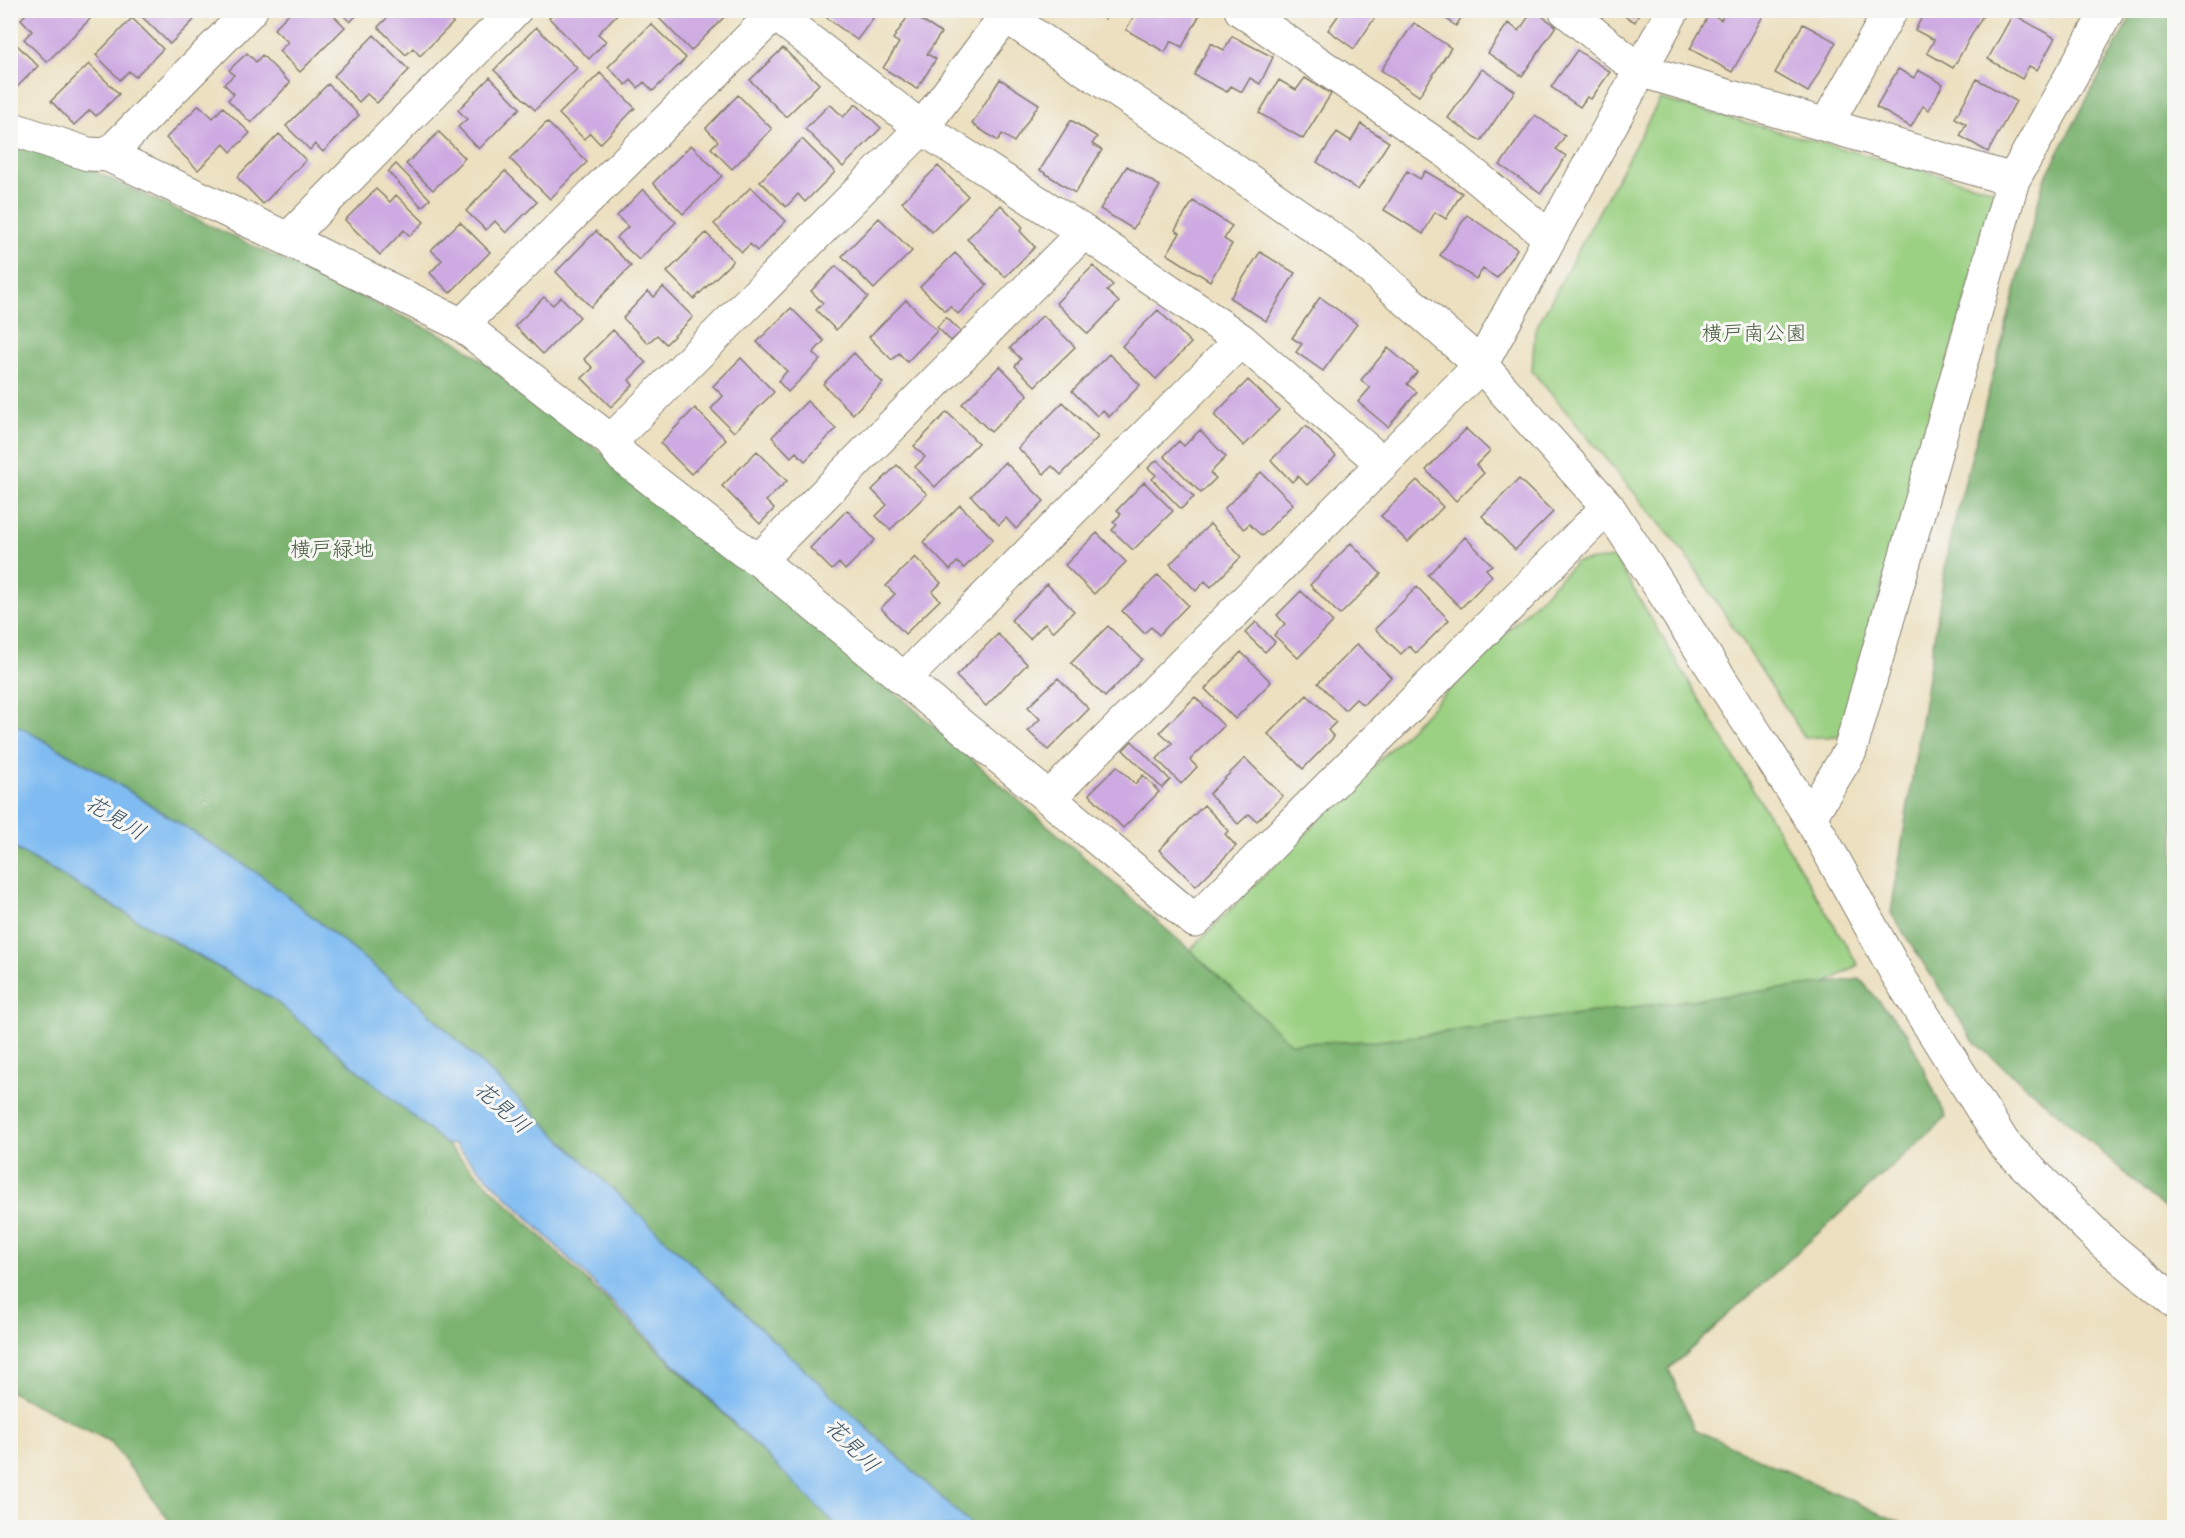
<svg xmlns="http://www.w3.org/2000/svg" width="2185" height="1538" font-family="Delius,'Klee One',sans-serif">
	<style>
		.green { fill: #9bd183; stroke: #5c7650; stroke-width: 1.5 }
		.forest { fill: #7cb371; stroke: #4c6846; stroke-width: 1.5 }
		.water { fill: #80bcf2; stroke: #4e6c87; stroke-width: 1.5 }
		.building { fill: #ceaae2 }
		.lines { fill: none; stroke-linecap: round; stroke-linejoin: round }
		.street-casing { stroke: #847e6e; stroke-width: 35 }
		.secondary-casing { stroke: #847e6e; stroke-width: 35 }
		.street { stroke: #fff; stroke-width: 33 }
		.secondary { stroke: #fff; stroke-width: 33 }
		.labels { text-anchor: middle; stroke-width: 6; stroke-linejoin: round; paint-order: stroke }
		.park-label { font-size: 21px; fill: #485b40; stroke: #f6f6f2 }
		.water-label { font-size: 22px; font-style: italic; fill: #3f5467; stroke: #f6f6f2 }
	</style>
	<rect width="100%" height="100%" fill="#f6f6f2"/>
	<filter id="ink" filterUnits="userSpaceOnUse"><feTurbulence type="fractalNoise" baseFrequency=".0167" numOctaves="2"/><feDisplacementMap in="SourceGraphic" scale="12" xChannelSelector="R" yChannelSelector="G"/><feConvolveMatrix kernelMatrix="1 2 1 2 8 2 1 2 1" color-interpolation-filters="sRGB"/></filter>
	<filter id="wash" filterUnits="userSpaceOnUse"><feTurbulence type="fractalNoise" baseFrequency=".008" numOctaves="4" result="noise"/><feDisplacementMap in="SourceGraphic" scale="24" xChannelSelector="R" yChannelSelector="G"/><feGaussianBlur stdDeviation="1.35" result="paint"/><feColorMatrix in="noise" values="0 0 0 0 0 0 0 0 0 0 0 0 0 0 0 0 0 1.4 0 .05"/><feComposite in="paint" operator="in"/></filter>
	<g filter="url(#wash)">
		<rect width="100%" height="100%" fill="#ece0c0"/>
		<!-- green -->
		<path class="green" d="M1660,99L1998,191L1839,736L1805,738L1687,556L1532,371L1535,330Z
			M457,350L1190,950L1576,562L1615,558L1858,965L1777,1012L665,1099Z"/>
		<!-- forest -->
		<path class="forest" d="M2134,11H2174V1217L2074,1127L1974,1042L1891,913L1949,543L2044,180Z
			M10,140L90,169L459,343L762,576L1190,950L1290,1043L1377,1041L1609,1010L1860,979L1908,1035L1946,1117L1669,1369L1694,1429L1910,1527H973L647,1222L413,998L262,876L91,767L11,722Z
			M10,846L273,999L447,1145L840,1527H174L111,1442L11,1392Z"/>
		<!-- water -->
		<path class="water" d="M11,722L91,767L262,876L413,998L647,1222L973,1527H838L453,1143L447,1145L273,999L11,846Z"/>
		<g id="blocks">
			<!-- building -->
			<path class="building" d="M30,10H83L91,18L47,62L24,39L32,31L21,19Z
				M141,10H184L194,20L170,44L138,13Z
				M292,10H328L345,27L300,72L279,51L288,42L274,29Z
				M338,10H362L350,22Z
				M395,10H440L453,23L420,56L413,48L406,55L378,27Z
				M556,10H621L598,34L606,41L589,59L549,18Z
				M664,10H731L691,51L658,17Z
				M832,10H879L857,40L827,18Z
				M1091,10H1109L1105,19Z
				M1137,10H1201L1202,11L1182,47L1171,41L1165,52L1126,30Z
				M1342,10H1380L1354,49L1328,30Z
				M1434,10H1466L1456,26Z
				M1533,10L1556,26L1522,76L1488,53L1508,23L1519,31Z
				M1614,10H1641L1635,22Z
				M1726,10H1753L1763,16L1732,72L1690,49L1710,13L1721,20Z
				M1926,10H1975L1983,15L1953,68L1927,53L1934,40L1915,30Z
				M2039,10H2057L2053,18Z
				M910,13L941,33L927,54L936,59L917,89L883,68L899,43L893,39Z
				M2013,14L2055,38L2037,70L2029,66L2022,79L1988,59Z
				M132,18L163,49L135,77L129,71L120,80L96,55Z
				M1414,23L1451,48L1419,96L1381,70Z
				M651,24L686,58L653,91L644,82L638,88L631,80L626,85L608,67Z
				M1803,24L1836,42L1808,92L1775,73Z
				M536,27L577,68L535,110L494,70Z
				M374,35L409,70L377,103L367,94L359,102L334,76Z
				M1232,36L1273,57L1260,84L1250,78L1242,92L1231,86L1227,92L1194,75L1211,43L1224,50Z
				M10,38L38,66L10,94Z
				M783,48L819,84L786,117L750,80Z
				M1577,50L1610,72L1591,99L1587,97L1580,107L1551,87Z
				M247,53L256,62L262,55L290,83L251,123L228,100L234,94L224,84L234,75L229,70Z
				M89,64L119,94L96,116L90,110L74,125L51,101Z
				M1482,69L1515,91L1481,141L1448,118Z
				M1898,69L1914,78L1918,70L1943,84L1929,110L1923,106L1911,127L1876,107Z
				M600,73L635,108L600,144L590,133L584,139L559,114Z
				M490,77L520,108L479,149L458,127L467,119L458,110Z
				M1305,78L1331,94L1303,139L1259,113L1279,80L1296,90Z
				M1000,79L1039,104L1014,142L1002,134L998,141L972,124Z
				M1977,79L2016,101L1988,152L1960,136L1966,124L1955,118Z
				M328,84L359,115L323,152L315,144L310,150L286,126Z
				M738,95L772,129L732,169L711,148L718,141L706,128Z
				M830,104L843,117L856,104L881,128L843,167L805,129Z
				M199,105L213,118L223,107L250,133L231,152L224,144L198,170L166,138Z
				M1535,115L1565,136L1556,149L1566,156L1541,193L1500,165Z
				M1071,120L1097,137L1092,144L1102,150L1075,193L1040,170Z
				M547,122L587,162L550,199L510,159Z
				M1361,124L1389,142L1358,190L1317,162L1337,132L1351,141Z
				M439,132L465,158L433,190L406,164Z
				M279,134L306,160L263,204L237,177Z
				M802,139L835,172L805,202L798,194L786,207L760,181Z
				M691,145L722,176L683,214L653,183Z
				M396,164L430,199L422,207L388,172Z
				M938,166L968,196L932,232L902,202Z
				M1127,166L1160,186L1133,229L1100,209Z
				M505,171L537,202L506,233L495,221L486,230L466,211Z
				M1407,171L1420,179L1425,171L1462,193L1446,219L1435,212L1423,234L1384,210Z
				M751,187L786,221L757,251L750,244L742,252L714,224Z
				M376,189L390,202L396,195L424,222L410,236L404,230L380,255L345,220Z
				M643,189L676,222L639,260L616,238L628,227L617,216Z
				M1193,201L1232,226L1224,239L1232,244L1210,281L1167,254L1180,233L1175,230Z
				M1001,205L1023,227L1020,231L1035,247L1005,277L967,239Z
				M1467,215L1517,249L1497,278L1483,269L1476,279L1440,255Z
				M879,218L912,251L874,289L842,256Z
				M460,222L490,252L450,293L430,273L442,260L431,250Z
				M596,231L631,266L591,307L556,272Z
				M706,233L733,261L694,299L667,272Z
				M1260,252L1295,273L1266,321L1230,298Z
				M955,253L987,285L958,314L950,306L945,311L920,287Z
				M836,266L868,297L836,330L816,310L823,303L811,291Z
				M1093,266L1113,285L1107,291L1119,302L1088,334L1056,303Z
				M663,287L693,317L666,344L657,335L648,343L623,318L648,291L654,297Z
				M544,297L553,305L561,297L580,317L543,354L515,326Z
				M1320,297L1357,324L1323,371L1296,352L1302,344L1292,338Z
				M906,300L937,331L907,362L899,353L892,360L869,337Z
				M791,308L824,341L813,353L820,360L788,392L778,381L787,371L757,342Z
				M1158,310L1191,343L1156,379L1122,346Z
				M1043,315L1075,347L1035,386L1015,366L1021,359L1010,348Z
				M946,317L961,332L951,341L937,327Z
				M613,330L646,363L629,380L633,385L611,407L582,378L593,368L584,359Z
				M1388,348L1417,372L1407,384L1417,392L1388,427L1358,402L1370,388L1361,380Z
				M854,353L883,383L853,414L823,384Z
				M1109,354L1140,385L1109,417L1103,410L1097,416L1072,391Z
				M741,358L774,392L734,432L711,409L723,396L713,386Z
				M1000,366L1028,395L991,432L962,404Z
				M1248,380L1279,410L1244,446L1214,415Z
				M807,401L836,429L805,461L796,452L791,457L772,437Z
				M1063,402L1098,437L1061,475L1052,466L1044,474L1018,448Z
				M695,408L726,440L691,474L660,443Z
				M947,412L978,443L935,487L915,467L925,457L914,446Z
				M1306,426L1336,456L1307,485L1298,476L1292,482L1271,460Z
				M1466,429L1490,451L1476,465L1484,473L1456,501L1426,470Z
				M1200,430L1226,457L1210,473L1216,478L1201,493L1164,456L1179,441L1184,446Z
				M757,451L787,481L766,501L774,509L760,524L722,486Z
				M1157,460L1194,497L1181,509L1152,479L1156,475L1148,468Z
				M1005,462L1044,501L1016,529L1006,518L999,525L971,496Z
				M897,465L927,494L890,530L876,516L887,505L872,490Z
				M1261,472L1293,504L1262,536L1249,524L1244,529L1224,509Z
				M1519,479L1553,512L1515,550L1482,516Z
				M1417,480L1443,507L1408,542L1381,516Z
				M1144,482L1173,511L1133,550L1112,530L1117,525L1113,522L1121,514L1117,510Z
				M960,505L993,539L964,568L957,562L950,570L923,542Z
				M847,510L875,540L845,570L839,563L832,570L810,548Z
				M1210,524L1241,557L1211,587L1205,581L1196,591L1170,564Z
				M1097,533L1126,562L1094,594L1065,565Z
				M1465,537L1492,565L1486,569L1492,576L1461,608L1428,575Z
				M1351,543L1381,574L1340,615L1310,585Z
				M915,557L941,583L932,592L940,600L905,634L881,608L895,594L886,586Z
				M1158,575L1188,605L1159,635L1151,627L1144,633L1122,611Z
				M1047,584L1074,611L1053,632L1045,623L1030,639L1011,620Z
				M1417,587L1449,620L1416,653L1409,646L1401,654L1375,629Z
				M1301,591L1333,622L1298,658L1274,635L1285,624L1277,615Z
				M1256,622L1275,642L1265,652L1245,633Z
				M1108,626L1142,659L1105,697L1071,663Z
				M998,634L1027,664L986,706L956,676Z
				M1357,644L1391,677L1363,705L1356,699L1345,710L1318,683Z
				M1241,652L1271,682L1235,719L1205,689Z
				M1058,678L1089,709L1048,750L1028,731L1040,719L1028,707Z
				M1307,695L1336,722L1328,730L1334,737L1303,769L1268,734Z
				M1195,697L1224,726L1190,760L1197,767L1181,784L1157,759L1172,743L1160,732Z
				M1132,741L1170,780L1162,788L1123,750Z
				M1245,758L1283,796L1257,821L1249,814L1238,824L1209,794Z
				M1117,766L1135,784L1143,775L1159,792L1123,828L1089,794Z
				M1204,805L1229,831L1225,834L1236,846L1196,886L1159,850Z"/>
		</g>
	</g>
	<g filter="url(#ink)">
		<use href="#blocks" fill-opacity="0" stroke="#847e6e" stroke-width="1.5"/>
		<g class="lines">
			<defs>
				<path id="street" d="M770,10L922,128L1084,232L1241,340L1383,464
					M1241,10L1444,150L1549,237
					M1565,10L1639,70L2013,180L2108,10
					M1826,125L1891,10
					M10,128L88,154L108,155L288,239L462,325L611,441L623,457L744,551L759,560L1049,798L1195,921L1608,507
					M108,155L251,10
					M288,239L515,10
					M462,325L774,14
					M611,441L922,128L1010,10
					M759,560L1084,232
					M904,679L1241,340
					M1049,798L1481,365L1673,10
					M1810,817L1850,751L2013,180"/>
				<path id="secondary" d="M997,10L1201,147L1359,258L1481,365L1608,507L1810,817L1896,972L2004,1144L2104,1243L2174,1301"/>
			</defs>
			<!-- street casing -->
			<use href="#street" class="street-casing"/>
			<!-- secondary casing -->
			<use href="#secondary" class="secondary-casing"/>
			<!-- street -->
			<use href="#street" class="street"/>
			<!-- secondary -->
			<use href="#secondary" class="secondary"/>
		</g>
	</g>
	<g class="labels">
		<!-- park labels -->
		<g class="park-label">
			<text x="1754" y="340">横戸南公園</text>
			<text x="332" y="556">横戸緑地</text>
		</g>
		<!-- water labels -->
		<g class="water-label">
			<text transform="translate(116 817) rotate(31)" y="8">花見川</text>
			<text transform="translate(503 1107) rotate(42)" y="8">花見川</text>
			<text transform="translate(853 1445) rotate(45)" y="8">花見川</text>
		</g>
	</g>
	<!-- margin -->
	<rect width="2185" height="1538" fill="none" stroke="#f6f6f2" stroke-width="36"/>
</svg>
